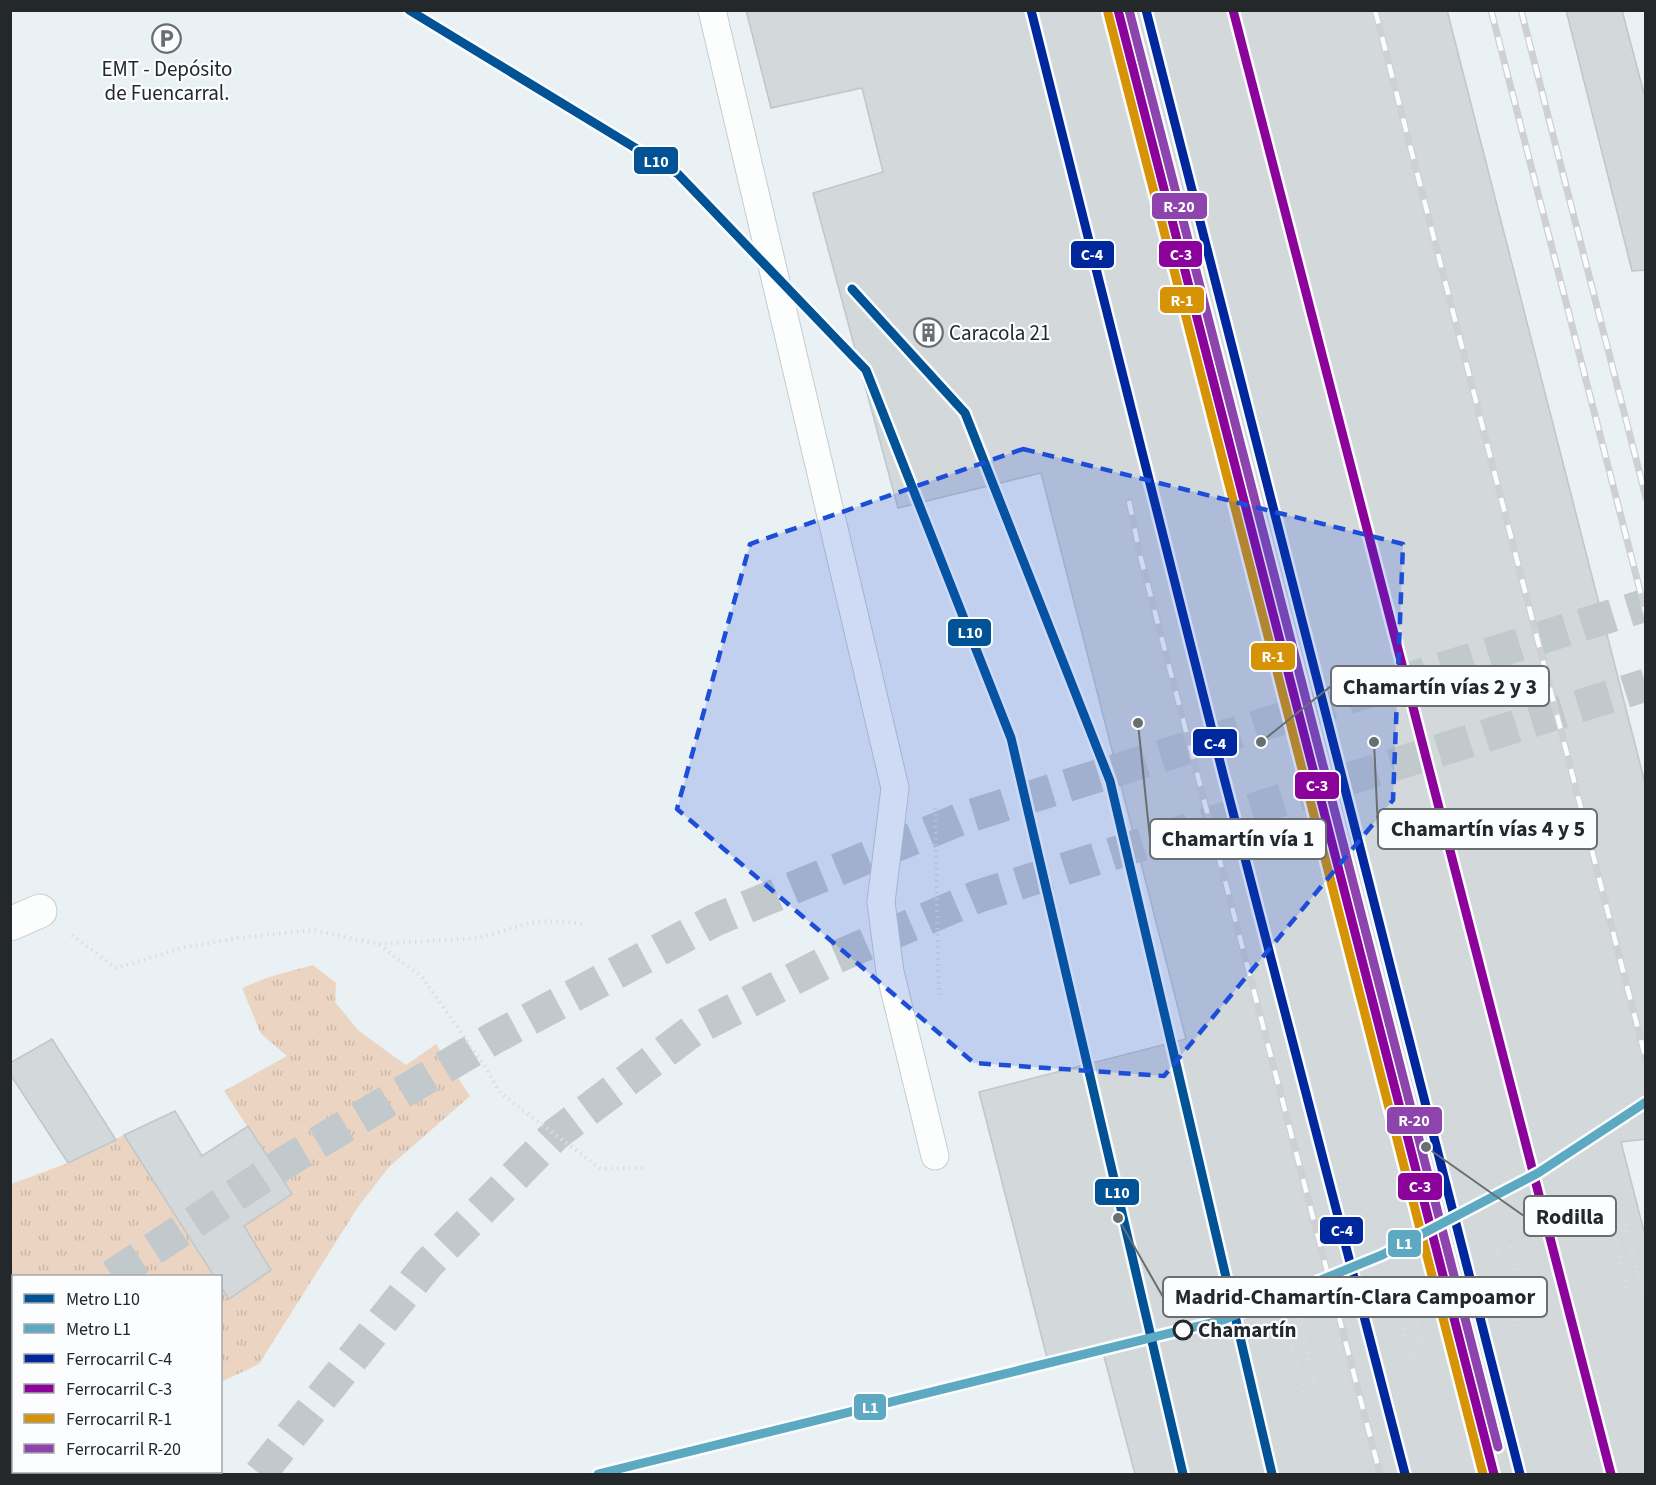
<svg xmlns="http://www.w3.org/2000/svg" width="1656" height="1485" font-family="'Source Sans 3',sans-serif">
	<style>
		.grass { fill: url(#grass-tufts) }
		.building { fill: #d3d8da; stroke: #c1c6c8; stroke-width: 1.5 }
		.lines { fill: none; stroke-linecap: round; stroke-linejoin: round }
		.primary-tunnel { stroke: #c2c9cc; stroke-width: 33; stroke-dasharray: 33 16; stroke-linecap: butt }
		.service-casing { stroke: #c7ccce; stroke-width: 29 }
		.minor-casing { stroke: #c7ccce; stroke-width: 35 }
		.path { stroke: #dbddde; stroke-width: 4; stroke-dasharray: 1.5 4.5; stroke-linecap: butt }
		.service { stroke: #fcfdfd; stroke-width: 27 }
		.minor { stroke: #fcfdfd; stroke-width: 33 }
		.rail-casing { stroke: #ced0d1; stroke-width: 7 }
		.rail { stroke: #fbfdfe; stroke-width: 4.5; stroke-dasharray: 14; stroke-linecap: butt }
		.rail-1-casing { stroke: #fbfdfe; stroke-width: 14 }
		.rail-2-casing { stroke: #fbfdfe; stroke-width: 14 }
		.rail-3-casing { stroke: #fbfdfe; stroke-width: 14 }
		.rail-4-casing { stroke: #fbfdfe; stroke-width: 14 }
		.rail-1 { stroke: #00289c; stroke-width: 9 }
		.rail-2 { stroke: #8b039b; stroke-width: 9 }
		.rail-3 { stroke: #d79306; stroke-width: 9 }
		.rail-4 { stroke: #8e44ad; stroke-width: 9 }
		.metro-1-casing { stroke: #fbfdfe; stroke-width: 14 }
		.metro-2-casing { stroke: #fbfdfe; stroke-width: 14 }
		.metro-1 { stroke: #015396; stroke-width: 9 }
		.metro-2 { stroke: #5da9c2; stroke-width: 9 }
		.marked { fill: #1d4ed8; fill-opacity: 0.2; stroke: #1d4ed8; stroke-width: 4.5; stroke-dasharray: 12 8; stroke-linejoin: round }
		.stop-dot { fill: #fbfdfe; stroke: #24282a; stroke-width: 3 }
		.labels { text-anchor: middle; stroke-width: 4.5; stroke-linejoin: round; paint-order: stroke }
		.poi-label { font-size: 21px; fill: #24282a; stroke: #fbfdfe }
		.stop-label { font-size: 21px; font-weight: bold; fill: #24282a; stroke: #fbfdfe; text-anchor: start }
		.leader { fill: none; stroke: #696e71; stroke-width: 2 }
		.callout-dot { fill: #696e71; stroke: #fbfdfe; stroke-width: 2 }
		.callout { fill: #fbfdfe; stroke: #696e71; stroke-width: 2 }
		.callout-label { font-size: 22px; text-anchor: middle; font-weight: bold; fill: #24282a }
		.line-badge { stroke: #fbfdfe; stroke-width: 2 }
		.badge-label { font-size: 16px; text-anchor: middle; font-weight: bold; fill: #fff }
	</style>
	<defs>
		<pattern id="grass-tufts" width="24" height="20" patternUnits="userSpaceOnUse" patternTransform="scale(1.5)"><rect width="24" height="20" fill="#ebd5c2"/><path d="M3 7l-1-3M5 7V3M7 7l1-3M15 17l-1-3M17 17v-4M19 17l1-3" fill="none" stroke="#c9b7a7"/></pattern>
	</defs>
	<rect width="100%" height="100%" fill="#eaf1f4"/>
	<!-- grass -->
	<path class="grass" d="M313,965L336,983L335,1002L359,1031L406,1065L436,1044L470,1096L389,1167L358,1207L259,1364L221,1382L220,1286L229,1298L271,1270L244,1226L291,1193L224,1091L287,1056L261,1034L242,988L269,977Z
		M124,1135L214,1276H14V1472H139V1474H11V1184L68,1163Z"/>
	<!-- building -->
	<path class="building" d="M746,10H1447L1646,787V1139L1621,1142L1646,1239V1474H1135L1101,1345L1047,1358L979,1092L1186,1039L1041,473L898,508L813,193L883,172L862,88L771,108Z
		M1566,10H1622L1646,101V270L1632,271Z
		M52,1039L116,1140L68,1163L10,1074V1063Z
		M175,1111L202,1156L248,1126L292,1194L244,1226L271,1270L229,1299L220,1286V1276H214L124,1135Z"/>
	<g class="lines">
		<!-- primary-tunnel -->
		<path class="primary-tunnel" d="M112,1276L287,1161L492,1039L715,920L963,818L1646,605
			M10,1344L14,1342
			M260,1474L428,1264L556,1134L692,1031L832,959L979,896L1646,685"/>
		<defs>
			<path id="service" d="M712,10L895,788L881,902L890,972L935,1156"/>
			<path id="minor" d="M10,924L40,911"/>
		</defs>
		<!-- service casing -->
		<use href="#service" class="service-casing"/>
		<!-- minor casing -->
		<use href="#minor" class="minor-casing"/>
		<!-- path -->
		<path class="path" d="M935,808L939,995
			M72,935L116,968L186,947L238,938L313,930L378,944L422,977L484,1065L500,1093L601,1169L645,1168
			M379,944L478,938L530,923L555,921L584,924
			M1623,1213L1644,1300
			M1610,1216L1631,1303
			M1510,1246L1531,1333
			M1497,1249L1518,1337
			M1404,1273L1426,1360
			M1391,1276L1413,1364
			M1295,1300L1318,1393
			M1282,1303L1305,1397"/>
		<!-- service -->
		<use href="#service" class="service"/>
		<!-- minor -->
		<use href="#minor" class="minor"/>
		<defs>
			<path id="rail" d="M1375,10L1646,1060
				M1491,10L1646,614
				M1521,10L1646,498
				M1129,501L1140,555L1380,1474"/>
		</defs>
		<!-- rail casing -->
		<use href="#rail" class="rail-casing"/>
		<!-- rail -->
		<use href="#rail" class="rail"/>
		<defs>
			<path id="rail-1" d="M1031,10L1223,774L1405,1474
				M1146,10L1520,1474"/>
			<path id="rail-2" d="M1118,10L1494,1474
				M1233,10L1611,1474"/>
			<path id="rail-3" d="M1108,13L1483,1474"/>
			<path id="rail-4" d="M1129,10L1498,1447"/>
		</defs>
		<!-- rail-1 casing -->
		<use href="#rail-1" class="rail-1-casing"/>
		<!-- rail-2 casing -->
		<use href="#rail-2" class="rail-2-casing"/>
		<!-- rail-3 casing -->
		<use href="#rail-3" class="rail-3-casing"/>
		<!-- rail-4 casing -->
		<use href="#rail-4" class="rail-4-casing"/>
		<!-- rail-1 -->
		<use href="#rail-1" class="rail-1"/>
		<!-- rail-2 -->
		<use href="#rail-2" class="rail-2"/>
		<!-- rail-3 -->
		<use href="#rail-3" class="rail-3"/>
		<!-- rail-4 -->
		<use href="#rail-4" class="rail-4"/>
		<defs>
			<path id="metro-1" d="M409,10L678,174L866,370L1011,738L1183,1474
				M852,289L965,413L1110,781L1272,1474"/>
			<path id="metro-2" d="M598,1474L1223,1320L1382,1255L1538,1173L1646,1102"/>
		</defs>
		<!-- metro-1 casing -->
		<use href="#metro-1" class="metro-1-casing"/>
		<!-- metro-2 casing -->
		<use href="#metro-2" class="metro-2-casing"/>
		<!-- metro-1 -->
		<use href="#metro-1" class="metro-1"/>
		<!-- metro-2 -->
		<use href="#metro-2" class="metro-2"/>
	</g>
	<!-- marked area -->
	<path class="marked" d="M1023,449L1403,544L1393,800L1164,1076L974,1063L677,809L750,544Z"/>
	<!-- icons -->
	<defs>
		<symbol id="parking-ring" viewBox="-11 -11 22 22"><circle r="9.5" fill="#fbfdfe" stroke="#696e71" stroke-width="1.5"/><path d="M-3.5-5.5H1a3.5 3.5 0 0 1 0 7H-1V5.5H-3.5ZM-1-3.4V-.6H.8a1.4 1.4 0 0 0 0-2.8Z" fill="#696e71"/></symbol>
		<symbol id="building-ring" viewBox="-11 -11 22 22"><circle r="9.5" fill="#fbfdfe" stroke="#696e71" stroke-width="1.5"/><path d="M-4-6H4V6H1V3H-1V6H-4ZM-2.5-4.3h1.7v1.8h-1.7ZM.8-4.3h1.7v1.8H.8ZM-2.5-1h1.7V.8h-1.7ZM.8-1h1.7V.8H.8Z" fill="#696e71"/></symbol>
	</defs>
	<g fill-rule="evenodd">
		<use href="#parking-ring" x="150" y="22" width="33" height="33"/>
		<use href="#building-ring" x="912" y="316" width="33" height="33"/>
	</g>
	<!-- markers -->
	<circle class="stop-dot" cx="1183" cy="1330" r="9"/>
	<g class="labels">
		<!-- poi labels -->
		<g class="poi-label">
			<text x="167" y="76">EMT - Depósito<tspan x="167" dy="24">de Fuencarral.</tspan></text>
			<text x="949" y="340" text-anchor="start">Caracola 21</text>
		</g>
		<!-- stop labels -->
		<g class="stop-label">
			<text x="1198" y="1337">Chamartín</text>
		</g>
	</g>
	<!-- callouts -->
	<path class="leader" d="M1261 742L1331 686M1374 742L1378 829M1138 723L1150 839M1426 1147L1524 1216M1118 1218L1163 1297"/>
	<g class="callout-dot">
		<circle cx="1261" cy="742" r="6"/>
		<circle cx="1374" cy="742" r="6"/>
		<circle cx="1138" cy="723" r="6"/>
		<circle cx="1426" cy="1147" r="6"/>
		<circle cx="1118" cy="1218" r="6"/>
	</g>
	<g class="callout">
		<rect x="1331" y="666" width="218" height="40" rx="6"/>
		<rect x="1378" y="809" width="219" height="40" rx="6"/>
		<rect x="1150" y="819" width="176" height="40" rx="6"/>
		<rect x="1524" y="1196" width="92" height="40" rx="6"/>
		<rect x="1163" y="1277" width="384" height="40" rx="6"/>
	</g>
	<g class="callout-label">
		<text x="1440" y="694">Chamartín vías 2 y 3</text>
		<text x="1488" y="836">Chamartín vías 4 y 5</text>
		<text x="1238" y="846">Chamartín vía 1</text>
		<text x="1570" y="1224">Rodilla</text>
		<text x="1355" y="1304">Madrid-Chamartín-Clara Campoamor</text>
	</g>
	<g class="line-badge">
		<rect x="633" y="146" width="46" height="29" rx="6" fill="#015396"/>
		<rect x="1151" y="192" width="57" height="28" rx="6" fill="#8e44ad"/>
		<rect x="1158" y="240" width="45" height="28" rx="6" fill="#8b039b"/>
		<rect x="1070" y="240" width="45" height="29" rx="6" fill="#00289c"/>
		<rect x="1159" y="286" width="46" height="28" rx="6" fill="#d79306"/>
		<rect x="947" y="618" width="45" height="29" rx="6" fill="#015396"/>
		<rect x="1250" y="642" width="46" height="29" rx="6" fill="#d79306"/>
		<rect x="1192" y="728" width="46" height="29" rx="6" fill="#00289c"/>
		<rect x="1294" y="771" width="46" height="29" rx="6" fill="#8b039b"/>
		<rect x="1386" y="1106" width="57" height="29" rx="6" fill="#8e44ad"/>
		<rect x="1397" y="1172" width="46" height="29" rx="6" fill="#8b039b"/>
		<rect x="1094" y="1178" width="46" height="28" rx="6" fill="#015396"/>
		<rect x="1319" y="1216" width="45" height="29" rx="6" fill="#00289c"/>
		<rect x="1387" y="1229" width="35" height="29" rx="6" fill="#5da9c2"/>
		<rect x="853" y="1393" width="34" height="28" rx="6" fill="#5da9c2"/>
	</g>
	<g class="badge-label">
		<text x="656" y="167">L10</text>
		<text x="1179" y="212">R-20</text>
		<text x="1181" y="260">C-3</text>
		<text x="1092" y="260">C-4</text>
		<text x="1182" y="306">R-1</text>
		<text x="970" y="638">L10</text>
		<text x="1273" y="662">R-1</text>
		<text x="1215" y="749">C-4</text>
		<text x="1317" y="791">C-3</text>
		<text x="1414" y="1126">R-20</text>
		<text x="1420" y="1192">C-3</text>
		<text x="1117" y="1198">L10</text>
		<text x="1342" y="1236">C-4</text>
		<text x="1404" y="1249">L1</text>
		<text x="870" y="1413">L1</text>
	</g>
	<!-- border -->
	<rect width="1656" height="1485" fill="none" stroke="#24282a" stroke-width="24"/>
	<!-- legend -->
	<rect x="12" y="1275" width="210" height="198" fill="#fbfdfe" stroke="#a5a8a9" stroke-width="1.5"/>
	<rect x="24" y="1294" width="30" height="9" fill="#015396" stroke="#a5a8a9" stroke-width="1.5"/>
	<text x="66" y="1305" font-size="18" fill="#24282a">Metro L10</text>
	<rect x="24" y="1324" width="30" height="9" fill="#5da9c2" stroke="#a5a8a9" stroke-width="1.5"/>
	<text x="66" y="1335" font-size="18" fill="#24282a">Metro L1</text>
	<rect x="24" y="1354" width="30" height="9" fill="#00289c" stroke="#a5a8a9" stroke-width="1.5"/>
	<text x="66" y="1365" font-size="18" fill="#24282a">Ferrocarril C-4</text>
	<rect x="24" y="1384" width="30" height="9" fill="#8b039b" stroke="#a5a8a9" stroke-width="1.5"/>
	<text x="66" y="1395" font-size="18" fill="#24282a">Ferrocarril C-3</text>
	<rect x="24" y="1414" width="30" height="9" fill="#d79306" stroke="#a5a8a9" stroke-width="1.5"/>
	<text x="66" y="1425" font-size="18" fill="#24282a">Ferrocarril R-1</text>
	<rect x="24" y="1444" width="30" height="9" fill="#8e44ad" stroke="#a5a8a9" stroke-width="1.5"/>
	<text x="66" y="1455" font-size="18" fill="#24282a">Ferrocarril R-20</text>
</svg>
